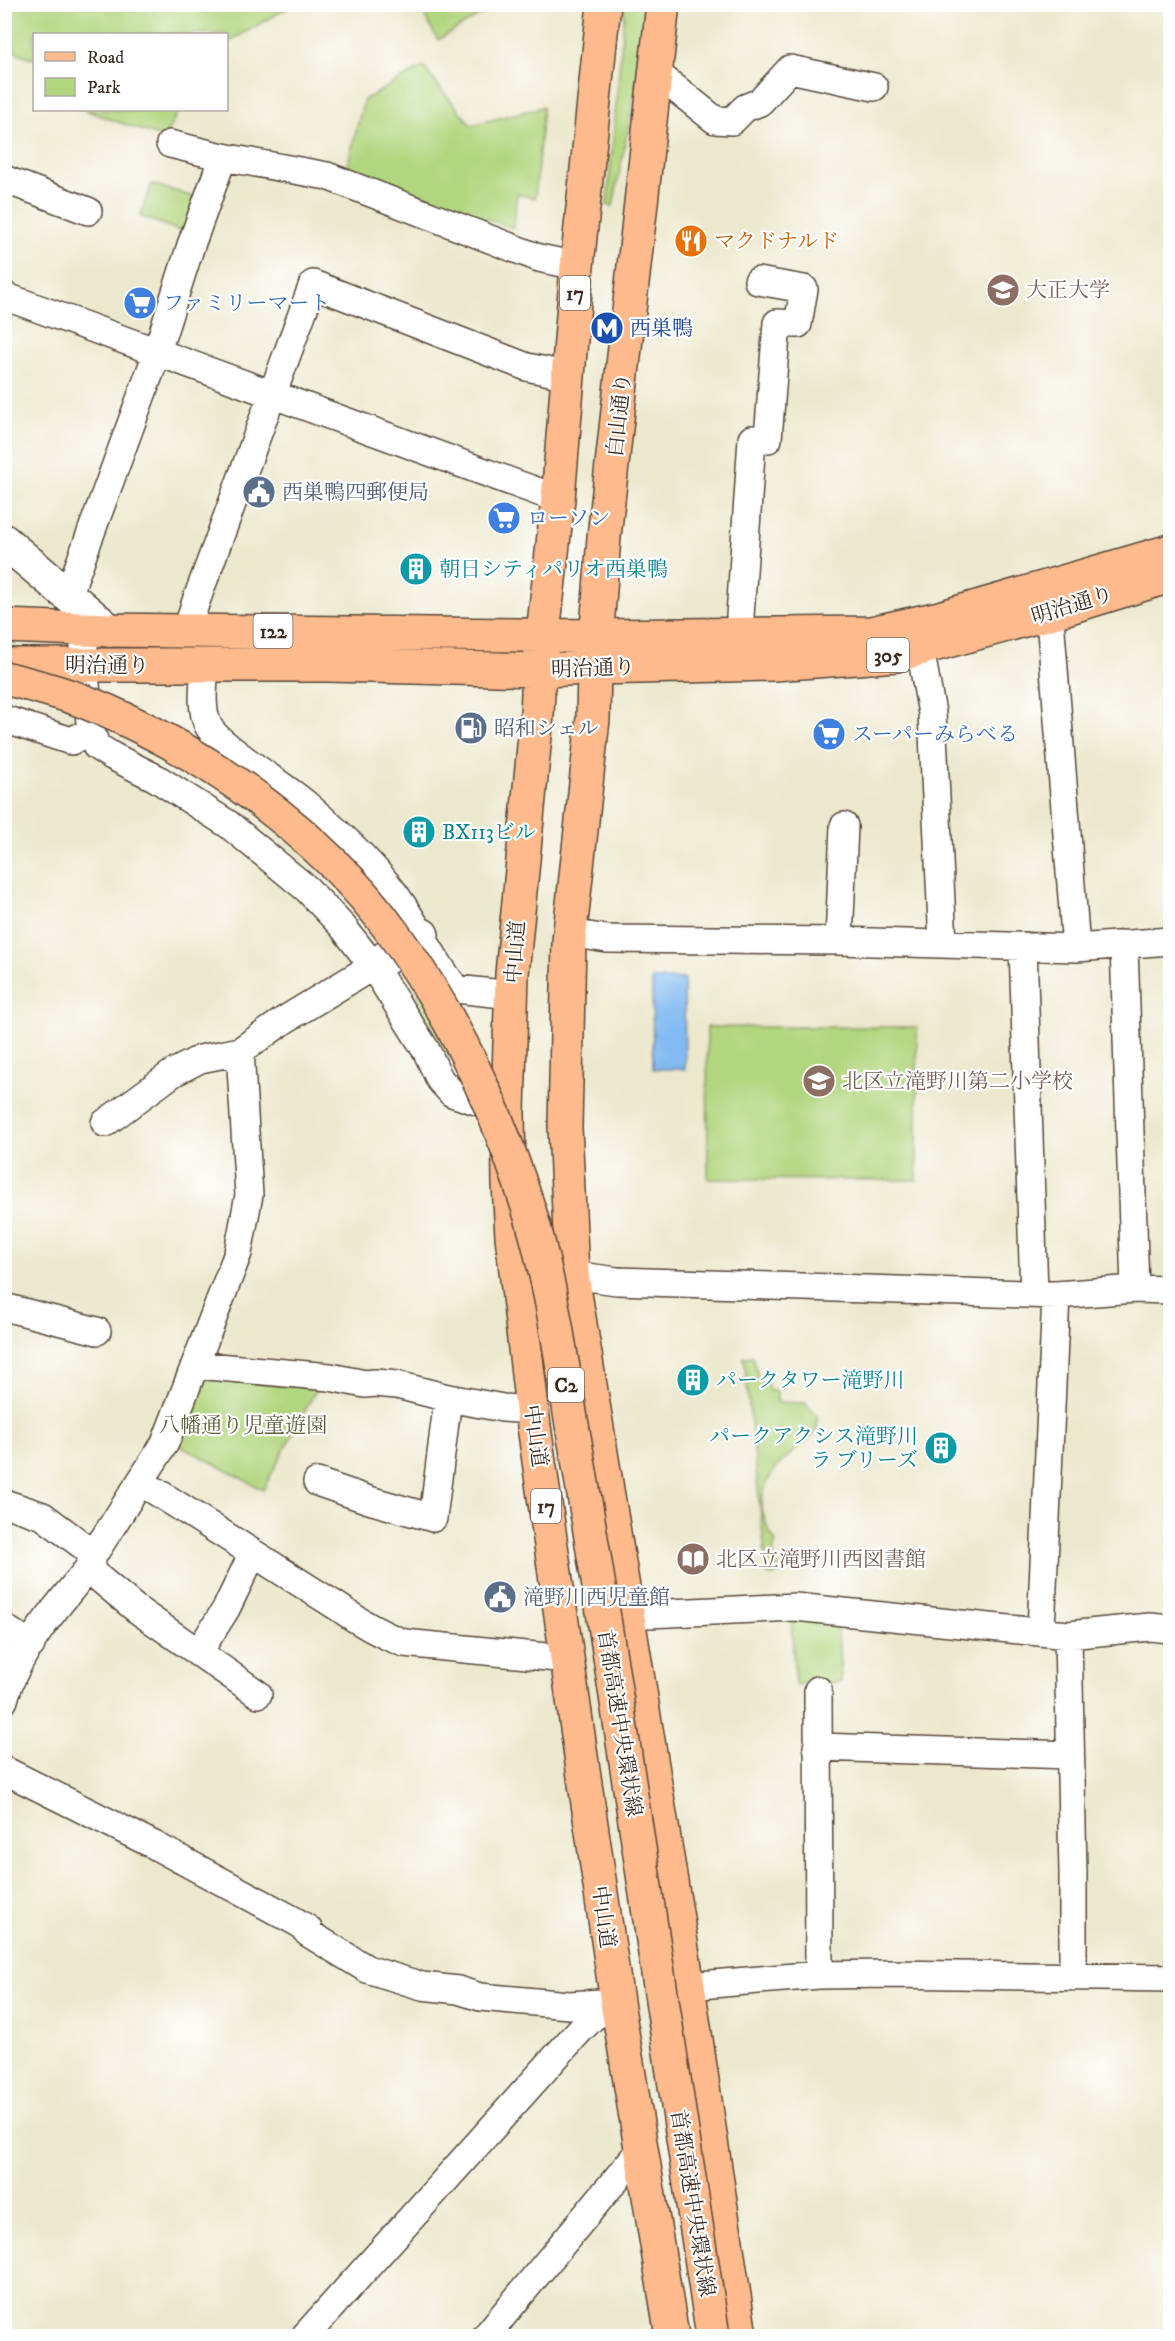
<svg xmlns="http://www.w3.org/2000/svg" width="1175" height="2341" font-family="'IM FELL DW Pica','Noto Serif JP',serif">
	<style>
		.green { fill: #b2d67f; stroke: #76804e; stroke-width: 1.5 }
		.water { fill: #82baf2; stroke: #5e7288; stroke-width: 1.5 }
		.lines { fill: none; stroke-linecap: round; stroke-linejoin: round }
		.minor-casing { stroke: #564638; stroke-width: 30 }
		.tertiary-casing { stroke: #564638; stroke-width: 36 }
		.primary-casing { stroke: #564638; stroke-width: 36 }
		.trunk-casing { stroke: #564638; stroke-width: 36 }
		.minor { stroke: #fff; stroke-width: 27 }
		.tertiary { stroke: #fff; stroke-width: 33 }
		.primary { stroke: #fcba8d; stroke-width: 33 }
		.trunk { stroke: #fcba8d; stroke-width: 33 }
		.motorway-bridge-casing { stroke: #564638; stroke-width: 36; stroke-linecap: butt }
		.motorway-bridge { stroke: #fcba8d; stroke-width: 33 }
		.labels { text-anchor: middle; stroke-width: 4.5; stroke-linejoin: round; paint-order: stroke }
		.shield { fill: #fff; stroke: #766a62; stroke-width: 1.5 }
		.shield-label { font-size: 20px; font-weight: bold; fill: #3b2a1e }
		.food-label { font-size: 21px; fill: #c56008; stroke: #fff; text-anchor: start }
		.education-label { font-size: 21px; fill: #785e54; stroke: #fff; text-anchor: start }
		.shop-label { font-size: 21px; fill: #366cbe; stroke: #fff; text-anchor: start }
		.transit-label { font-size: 21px; fill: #164399; stroke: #fff; text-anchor: start }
		.street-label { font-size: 21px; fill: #3b2a1e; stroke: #fff }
		.service-label { font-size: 21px; fill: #4e5e75; stroke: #fff; text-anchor: start }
		.culture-label { font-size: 21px; fill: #0d838f; stroke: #fff; text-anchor: start }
		.park-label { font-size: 21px; fill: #5f5e3b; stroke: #fff }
	</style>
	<rect width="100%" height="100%" fill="#fff"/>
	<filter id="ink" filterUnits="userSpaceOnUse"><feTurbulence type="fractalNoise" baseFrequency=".0167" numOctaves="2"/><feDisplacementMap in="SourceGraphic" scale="12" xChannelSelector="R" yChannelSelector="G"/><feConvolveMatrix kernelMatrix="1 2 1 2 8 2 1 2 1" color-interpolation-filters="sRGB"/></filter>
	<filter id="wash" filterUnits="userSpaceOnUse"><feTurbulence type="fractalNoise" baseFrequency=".008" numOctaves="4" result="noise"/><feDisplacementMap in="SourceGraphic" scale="24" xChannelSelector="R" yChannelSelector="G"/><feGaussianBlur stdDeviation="1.35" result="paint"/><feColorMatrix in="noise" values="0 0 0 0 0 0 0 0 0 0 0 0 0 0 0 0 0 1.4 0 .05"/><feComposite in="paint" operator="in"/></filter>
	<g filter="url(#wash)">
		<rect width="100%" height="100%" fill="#ece8cd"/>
		<!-- green -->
		<path class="green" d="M7,4H292V5L227,43L226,34H34V59L5,48V8Z
			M499,4L438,40L418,5V4Z
			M625,5H644L637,82L613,206L607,205Z
			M423,67L471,125L543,107L535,198L517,194L513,228L346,171L364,100Z
			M84,110H179L164,138Z
			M152,184L200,199L186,233L140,216Z
			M400,989L467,1006L466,1060L440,1058Z
			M707,1027H917V1180L708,1179Z
			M753,1356L759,1382H767L769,1391H777V1402L805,1403L817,1416V1429C810,1440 802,1444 793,1452C761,1478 751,1506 776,1542C770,1554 775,1561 781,1572L772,1576L767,1573L744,1357Z
			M207,1372L318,1386L263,1490L172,1441Z
			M791,1614L837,1617L841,1682L795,1685Z"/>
		<!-- water -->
		<path class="water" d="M652,979H684L685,1069H653Z"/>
	</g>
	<g filter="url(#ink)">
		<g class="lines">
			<defs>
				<path id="minor" d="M655,72L715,120L732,121L745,108L760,102L790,69L874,87
					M170,144L223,157L327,176L539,258L577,266
					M4,179L88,211
					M4,296L558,499
					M1048,593L1076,948
					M68,595L152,367L191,245L223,157
					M740,616L752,439H768L777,323L798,324L804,289L758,281
					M84,629V666L89,713L91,731L96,746L112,756L156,778L228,824L307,889L343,927L373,966L426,1050L440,1080L452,1093L503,1110
					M187,630L195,604L313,284L527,367L569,376
					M920,649L932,713L943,944
					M205,665C204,683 200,708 208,725C216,745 286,786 307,805C337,831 367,858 391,889C416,921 431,958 456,989L512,995
					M4,719L71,741L91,731
					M570,933L607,939L839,941L1076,948L1170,941
					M839,941L844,826
					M1124,944L1135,1289
					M1023,946L1034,1294
					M105,1123L173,1073L200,1059L240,1051L286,1019L373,966
					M572,1275L617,1281L1056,1295L1135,1289L1170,1290
					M4,1307L97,1331
					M196,1365L330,1377L365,1384L375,1383L397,1385L448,1398L503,1408L532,1410
					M141,1482L338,1607C359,1622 379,1634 404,1643L567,1659
					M317,1482L369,1500L433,1518L448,1398
					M4,1503L43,1516L94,1554
					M88,1569L136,1609L258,1694
					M627,1615L795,1607L1068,1635L1150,1627L1170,1629
					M4,1628L31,1645
					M1041,1631L1056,1295
					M1068,1635L1073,1873V1977
					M198,1653L226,1609L253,1553
					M818,1690L819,1975
					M4,1700C16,1653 57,1606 88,1569L94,1554L165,1443L238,1253L249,1195L240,1051
					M817,1747L1070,1755
					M4,1770L154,1845L295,1921L308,1929V1933L367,1969L422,1986L458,1990L480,1997L569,2005L617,2002
					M688,1986L819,1975L888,1974L1170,1978
					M305,2336L580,2030L593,2017L616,2003
					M486,2336L641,2149"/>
				<path id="tertiary" d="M4,541L109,630
					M373,966L422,935"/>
				<path id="primary" d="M597,636L870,633L939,618L1170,551
					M594,668L774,664L897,655L1050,613L1170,576"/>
				<path id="trunk" d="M604,4L577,266L558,499L539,670L537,715L512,974L508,1111L509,1184L512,1236L534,1426L581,1756L617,2002L672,2336
					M663,4L604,537L594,668L593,719L569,941L565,1127L572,1275L688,1986L740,2336
					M4,626L109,630L597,636
					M4,665H327L539,670L594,668"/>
			</defs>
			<!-- minor casing -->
			<use href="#minor" class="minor-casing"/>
			<!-- tertiary casing -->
			<use href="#tertiary" class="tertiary-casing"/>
			<!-- primary casing -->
			<use href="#primary" class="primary-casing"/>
			<!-- trunk casing -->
			<use href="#trunk" class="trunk-casing"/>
			<!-- minor -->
			<use href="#minor" class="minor"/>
			<!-- tertiary -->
			<use href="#tertiary" class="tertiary"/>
			<!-- primary -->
			<use href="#primary" class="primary"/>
			<!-- trunk -->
			<use href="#trunk" class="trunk"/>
			<defs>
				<path id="motorway-bridge" d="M4,678C33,685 61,692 88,703C203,750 320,832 393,933C454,1016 498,1112 529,1210C550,1278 560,1349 571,1419C587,1511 602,1603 616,1696C648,1909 681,2123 713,2336"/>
			</defs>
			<!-- motorway-bridge casing -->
			<use href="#motorway-bridge" class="motorway-bridge-casing"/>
			<!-- motorway-bridge -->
			<use href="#motorway-bridge" class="motorway-bridge"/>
		</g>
	</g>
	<!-- icons -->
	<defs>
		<symbol id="restaurant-disc" viewBox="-11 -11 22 22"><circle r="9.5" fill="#e8710a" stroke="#fff"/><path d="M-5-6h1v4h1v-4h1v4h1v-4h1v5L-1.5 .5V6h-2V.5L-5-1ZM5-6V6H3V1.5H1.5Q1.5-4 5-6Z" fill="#fff"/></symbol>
		<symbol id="university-disc" viewBox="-11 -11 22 22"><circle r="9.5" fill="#8d6e63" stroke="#fff"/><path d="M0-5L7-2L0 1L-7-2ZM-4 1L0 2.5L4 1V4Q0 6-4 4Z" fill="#fff"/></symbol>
		<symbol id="supermarket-disc" viewBox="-11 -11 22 22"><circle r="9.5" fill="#3f7fe0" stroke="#fff"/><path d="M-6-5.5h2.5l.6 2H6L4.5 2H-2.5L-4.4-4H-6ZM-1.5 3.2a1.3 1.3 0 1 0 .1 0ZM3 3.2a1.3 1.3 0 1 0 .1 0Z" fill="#fff"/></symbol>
		<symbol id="metro-disc" viewBox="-11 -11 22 22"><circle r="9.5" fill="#1a4fb4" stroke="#fff"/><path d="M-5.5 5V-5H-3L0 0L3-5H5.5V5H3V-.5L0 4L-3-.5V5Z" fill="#fff"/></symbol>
		<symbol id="civic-disc" viewBox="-11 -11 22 22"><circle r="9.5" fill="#5c6f8a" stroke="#fff"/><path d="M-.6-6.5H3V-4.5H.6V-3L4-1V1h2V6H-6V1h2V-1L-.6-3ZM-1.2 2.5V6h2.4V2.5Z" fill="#fff"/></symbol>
		<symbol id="building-disc" viewBox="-11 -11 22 22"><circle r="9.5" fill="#0f9aa8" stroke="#fff"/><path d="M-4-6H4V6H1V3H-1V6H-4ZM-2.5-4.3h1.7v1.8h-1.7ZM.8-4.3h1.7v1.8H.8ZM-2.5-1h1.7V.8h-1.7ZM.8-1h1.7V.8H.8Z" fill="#fff"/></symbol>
		<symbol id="fuel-disc" viewBox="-11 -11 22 22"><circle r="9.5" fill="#5c6f8a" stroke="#fff"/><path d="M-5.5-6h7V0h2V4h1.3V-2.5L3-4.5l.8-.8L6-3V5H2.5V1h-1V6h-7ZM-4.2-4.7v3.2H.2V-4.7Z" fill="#fff"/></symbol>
		<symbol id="school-disc" viewBox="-11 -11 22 22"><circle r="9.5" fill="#8d6e63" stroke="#fff"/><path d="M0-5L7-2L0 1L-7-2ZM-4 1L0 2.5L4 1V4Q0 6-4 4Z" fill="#fff"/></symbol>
		<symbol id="library-disc" viewBox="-11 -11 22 22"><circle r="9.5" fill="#8d6e63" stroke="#fff"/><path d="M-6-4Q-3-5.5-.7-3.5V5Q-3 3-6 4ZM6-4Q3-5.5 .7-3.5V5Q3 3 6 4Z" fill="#fff"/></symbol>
	</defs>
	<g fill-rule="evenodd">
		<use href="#restaurant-disc" x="672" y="222" width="38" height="38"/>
		<use href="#university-disc" x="984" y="271" width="38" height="38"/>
		<use href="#supermarket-disc" x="121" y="284" width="38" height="38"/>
		<use href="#metro-disc" x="588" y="309" width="38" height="38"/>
		<use href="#civic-disc" x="240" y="473" width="38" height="38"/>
		<use href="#supermarket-disc" x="485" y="499" width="38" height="38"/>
		<use href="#building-disc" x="397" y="550" width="38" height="38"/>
		<use href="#fuel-disc" x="452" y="709" width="38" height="38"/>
		<use href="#supermarket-disc" x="810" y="715" width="38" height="38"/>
		<use href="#building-disc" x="400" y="813" width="38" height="38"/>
		<use href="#school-disc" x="800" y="1062" width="38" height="38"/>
		<use href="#building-disc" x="674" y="1361" width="38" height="38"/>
		<use href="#building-disc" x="922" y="1429" width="38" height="38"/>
		<use href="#library-disc" x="674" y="1540" width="38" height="38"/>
		<use href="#civic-disc" x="481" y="1578" width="38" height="38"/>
	</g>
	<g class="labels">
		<!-- shield labels -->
		<g class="shield">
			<rect x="560" y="276" width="30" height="34" rx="4.5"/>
			<rect x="253.5" y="614" width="39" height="34" rx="4.5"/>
			<rect x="867" y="638" width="42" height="34" rx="4.5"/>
			<rect x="548" y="1368" width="36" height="34" rx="4.5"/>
			<rect x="531" y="1489" width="30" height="34" rx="4.5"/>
		</g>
		<g class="shield-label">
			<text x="575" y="300">17</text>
			<text x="273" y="638">122</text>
			<text x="888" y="662">305</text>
			<text x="566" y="1392">C2</text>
			<text x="546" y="1513">17</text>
		</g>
		<!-- food labels -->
		<g class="food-label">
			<text x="714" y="248">マクドナルド</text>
		</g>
		<!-- education labels -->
		<g class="education-label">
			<text x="1026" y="297">大正大学</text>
			<text x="842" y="1088">北区立滝野川第二小学校</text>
			<text x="716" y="1566">北区立滝野川西図書館</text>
		</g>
		<!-- shop labels -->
		<g class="shop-label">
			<text x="163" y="310">ファミリーマート</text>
			<text x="527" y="525">ローソン</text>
			<text x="852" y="741">スーパーみらべる</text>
		</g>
		<!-- transit labels -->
		<g class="transit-label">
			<text x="630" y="335">西巣鴨</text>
		</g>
		<!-- street labels -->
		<g class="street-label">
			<text transform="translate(619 415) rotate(-84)" y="7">白山通り</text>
			<text transform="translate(1072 605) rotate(-17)" y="7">明治通り</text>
			<text x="107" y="672">明治通り</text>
			<text transform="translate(593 668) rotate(-2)" y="7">明治通り</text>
			<text transform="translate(515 952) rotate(-86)" y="7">中山道</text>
			<text transform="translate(536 1436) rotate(82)" y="7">中山道</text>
			<text transform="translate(620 1723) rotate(81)" y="7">首都高速中央環状線</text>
			<text transform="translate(604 1917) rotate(82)" y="7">中山道</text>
			<text transform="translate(693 2203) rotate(81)" y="7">首都高速中央環状線</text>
		</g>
		<!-- service labels -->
		<g class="service-label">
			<text x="282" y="499">西巣鴨四郵便局</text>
			<text x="494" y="735">昭和シェル</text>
			<text x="523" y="1604">滝野川西児童館</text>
		</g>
		<!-- culture labels -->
		<g class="culture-label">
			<text x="439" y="576">朝日シティパリオ西巣鴨</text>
			<text x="442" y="839">BX113ビル</text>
			<text x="716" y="1387">パークタワー滝野川</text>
			<text x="918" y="1443" text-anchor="end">パークアクシス滝野川<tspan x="918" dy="24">ラ ブリーズ</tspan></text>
		</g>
		<!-- park labels -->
		<g class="park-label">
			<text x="243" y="1432">八幡通り児童遊園</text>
		</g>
	</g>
	<!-- margin -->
	<rect width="1175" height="2341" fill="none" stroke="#fff" stroke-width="24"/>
	<!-- legend -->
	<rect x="33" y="33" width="195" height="78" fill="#ffffff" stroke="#b1aaa5" stroke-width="1.5"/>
	<rect x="45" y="52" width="30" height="9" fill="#fcba8d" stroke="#b1aaa5" stroke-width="1.5"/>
	<text x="87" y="63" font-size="18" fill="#3b2a1e">Road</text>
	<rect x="45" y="78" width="30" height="18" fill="#b2d67f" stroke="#b1aaa5" stroke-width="1.5"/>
	<text x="87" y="93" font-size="18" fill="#3b2a1e">Park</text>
</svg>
